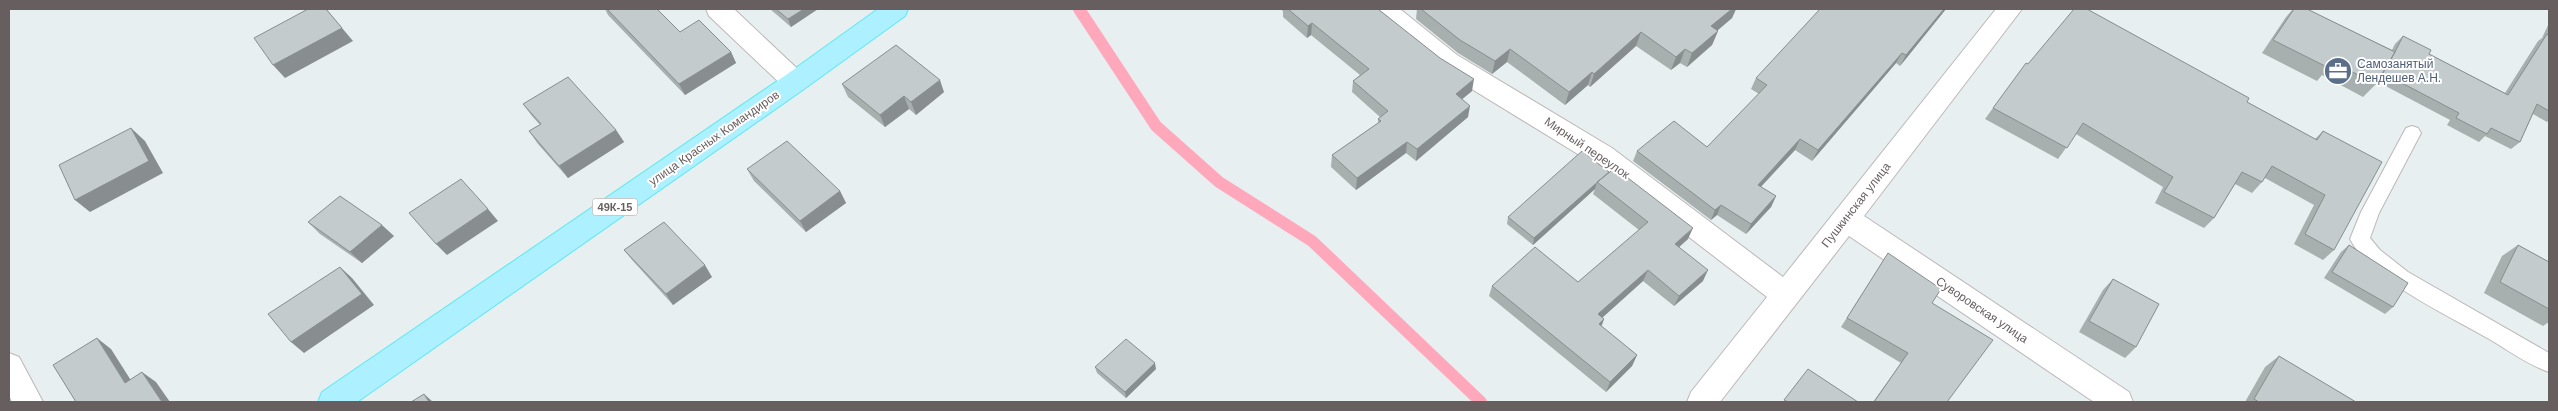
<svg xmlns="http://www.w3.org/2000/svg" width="2558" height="411" font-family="Arial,sans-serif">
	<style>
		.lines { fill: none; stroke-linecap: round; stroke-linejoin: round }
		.stream { stroke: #ffa8bb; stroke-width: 12 }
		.service-casing { stroke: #bdb7b7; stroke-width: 2 }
		.minor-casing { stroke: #bdb7b7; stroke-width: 2 }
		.primary-casing { stroke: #5ce9f4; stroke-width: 2 }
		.service { fill: #fff; fill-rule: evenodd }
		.minor { fill: #fff; fill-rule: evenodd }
		.primary { fill: #adf0ff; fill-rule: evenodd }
		.wall { fill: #a8afaf }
		.shaded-wall { fill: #888e8f }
		.building { fill: #c3cbcc; stroke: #888e8f }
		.labels { text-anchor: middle; stroke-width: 4; stroke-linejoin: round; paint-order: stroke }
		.shield { fill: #fff; stroke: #958e8f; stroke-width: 1 }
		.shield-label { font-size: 11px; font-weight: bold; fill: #675e5f }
		.service-label { font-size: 12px; fill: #4e5e75; stroke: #fff; text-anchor: start }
		.street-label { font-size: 12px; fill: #675e5f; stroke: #fff }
	</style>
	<rect width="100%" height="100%" fill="#e7eff0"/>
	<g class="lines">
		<!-- stream -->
		<path class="stream" d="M1079,9L1156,126L1219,182L1312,241L1481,402"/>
		<defs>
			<path id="service" d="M2412,126L2418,128L2421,133L2379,213L2370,238L2380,250L2408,272L2549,353V372C2528,365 2508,350 2489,339C2448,315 2371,281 2350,239L2361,212L2406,128Z"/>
			<path id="minor" d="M706,9H734L804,75L808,82L804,89L795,92L786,89L709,16Z
				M1371,9H1400L1457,55L1612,148L1783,277L1996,9H2022L1864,216L2129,392L2133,402H2094L1849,236L1720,402H1687L1691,392L1767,297L1594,164L1439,69L1374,16Z
				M9,353L19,357L43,402H12L9,395Z"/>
			<path id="primary" d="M878,9H908L905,16L804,89L357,402H318L322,392L786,75Z"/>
		</defs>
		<!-- service casing -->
		<use href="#service" class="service-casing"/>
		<!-- minor casing -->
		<use href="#minor" class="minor-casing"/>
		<!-- primary casing -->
		<use href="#primary" class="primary-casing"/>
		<!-- service -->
		<use href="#service" class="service"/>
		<!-- minor -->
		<use href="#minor" class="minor"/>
		<!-- primary -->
		<use href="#primary" class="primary"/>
	</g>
	<!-- wall -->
	<path class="wall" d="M605,9H657L680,32L731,52L736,63L685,95L608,15Z
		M770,9H818L791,27Z
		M1280,9H1378L1472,91L1462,99L1468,117L1416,161L1406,153L1356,190L1331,167L1332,155L1378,123V119L1380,117L1352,92L1353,81L1360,75L1311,35L1307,38L1283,17V11Z
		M1417,9H1736L1732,18L1717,31H1718L1712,45L1687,67L1680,63L1671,70L1636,46L1590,87L1588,85L1565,105L1507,62L1492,74L1458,53L1416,19Z
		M1946,9L1900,66L1896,63L1812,161L1795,150L1761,187L1776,196L1771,207L1746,234L1717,215L1711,220L1633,161L1637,151L1707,147L1759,94L1751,89L1756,78Z
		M2293,9H2307L2392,50L2395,44L2403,36L2429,54L2505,93L2538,41L2542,38L2549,23V120L2547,122L2533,114L2520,142L2511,149L2485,136L2479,142L2447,125L2450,120L2378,82L2363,97L2322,75L2317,81L2262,53L2286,17Z
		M2028,64L2247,102L2315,139L2323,131L2334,250L2323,260L2294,244L2314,205L2265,178L2262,182L2252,193L2235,184L2214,218L2204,228L2155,203L2163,187L2076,134L2058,159L1985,119L1993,108Z
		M842,84L944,92L916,115L909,109L885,127L848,97Z
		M523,104L616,130L624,142L568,178L538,144L529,131L540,125L532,116Z
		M747,169L840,191L846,203L806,232L754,181Z
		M1609,172L1608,173L1688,239L1679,247L1703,281L1674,306L1643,281L1602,318L1604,319L1601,327L1637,355L1632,366L1606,392L1489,296L1492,286L1578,282L1639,230L1593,194L1595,189L1533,245L1507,224L1508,217Z
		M308,222L394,236L362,263L320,234Z
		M2349,245L2393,307L2385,314L2324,278L2341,252Z
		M2518,245L2549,262V322L2543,326L2484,293L2502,256Z
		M624,250L712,277L673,305L633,261Z
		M1888,253L1932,303L1947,402H1873L1901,363L1841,327Z
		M2113,279L2136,347L2125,358L2079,332L2103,290Z
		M2279,356L2356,402H2245L2265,367Z
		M1095,367L1156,369L1126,398L1097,373Z"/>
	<!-- shaded-wall -->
	<path class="shaded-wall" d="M326,9L353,41L285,78L273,65Z
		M804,9H818L791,27L788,19Z
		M1732,9H1736L1732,18L1706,40L1711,26Z
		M1944,9H1946L1900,66L1906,55Z
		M1312,23L1311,35L1307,38L1308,26Z
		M1718,31L1712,45L1687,67L1692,53Z
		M1641,32L1636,46L1590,87L1594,74Z
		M1510,49L1507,62L1492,74L1495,61Z
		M1685,49L1680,63L1671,70L1676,57Z
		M731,52L736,63L685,95L679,84Z
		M1902,53L1896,63L1812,161L1818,150Z
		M1592,72L1588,85L1565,105L1569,92Z
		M1474,79L1472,91L1454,106L1456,94Z
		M940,80L944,92L916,115L911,102Z
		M904,96L909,109L885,127L880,115Z
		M1470,106L1468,117L1416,161L1417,149Z
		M131,128L145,141L163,173L90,212L75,200Z
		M616,130L624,142L568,178L559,166Z
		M1800,139L1795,150L1753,195L1758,185Z
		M1407,142L1406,153L1356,190L1357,178Z
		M1609,172L1606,179L1597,182L1595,189L1533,245L1534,238Z
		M840,191L846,203L806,232L800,221Z
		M1776,196L1771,207L1746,234L1751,224Z
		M1721,205L1717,215L1711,220L1715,210Z
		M488,209L498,221L447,255L436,244Z
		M382,225L394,236L362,263L350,252Z
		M1693,228L1688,239L1670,255L1675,244Z
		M705,265L712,277L673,305L666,294Z
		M340,267L352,278L374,305L304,353L291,342Z
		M1648,270L1643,281L1594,325L1598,314Z
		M1708,270L1703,281L1674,306L1679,296Z
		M1604,319L1600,330L1599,324Z
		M97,338L111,349L139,393L125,383Z
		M1637,355L1632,366L1606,392L1610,382Z
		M1155,363L1156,369L1126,398L1125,392Z
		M142,372L156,382L170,402H162Z
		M424,394L433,402H429Z"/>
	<!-- building -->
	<path class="building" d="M308,9H326L342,28L273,65L254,38Z
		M607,9H657L680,32L699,20L731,52L679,84Z
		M776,9H804L788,19Z
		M1288,9H1378L1440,58L1474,79L1456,94L1470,106L1417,149L1407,142L1357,178L1332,155L1381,121L1378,119L1388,111L1353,81L1369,69L1312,23L1308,26Z
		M1421,9H1732L1711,26L1718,31L1692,53L1685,49L1676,57L1641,32L1594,74L1592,72L1569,92L1510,49L1495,61L1460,40Z
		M1820,9H1944L1906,55L1902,53L1818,150L1800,139L1758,185L1776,196L1751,224L1721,205L1715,210L1637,151L1674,121L1707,147L1767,85L1756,78Z
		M2074,9H2087L2249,98L2247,102L2317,140L2323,131L2382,162L2334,250L2305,234L2325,195L2272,166L2262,182L2242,172L2214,218L2164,192L2173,177L2083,123L2067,148L1993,108L2026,63L2028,64Z
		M2294,9H2307L2395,52L2376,84L2333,62L2329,68L2273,40Z
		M2549,33V111L2537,104L2520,142L2491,128L2487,134L2456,118L2459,113L2383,73L2395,52L2403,36L2431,50L2429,54L2508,95L2547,34L2548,35Z
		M896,45L940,80L911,102L904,96L880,115L842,84Z
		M568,77L616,130L559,166L529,131L541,124L523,104Z
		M131,128L149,161L75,200L59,165Z
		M787,141L840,191L800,221L747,169Z
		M1582,151L1609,172L1534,238L1508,217Z
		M1615,168L1693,228L1675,244L1708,270L1679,296L1648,270L1598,314L1604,319L1599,324L1637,355L1610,382L1492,286L1535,247L1578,282L1648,222L1597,182Z
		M461,179L488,209L436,244L409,213Z
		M340,196L382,225L350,252L308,222Z
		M664,222L705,265L666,294L624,250Z
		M2349,245L2408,283L2393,307L2332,272Z
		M2518,245L2549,262V309L2500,282Z
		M1888,253L1941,289L1932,303L1993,340L1947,402H1874L1908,353L1847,318Z
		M340,267L362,294L291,342L268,314Z
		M2113,279L2159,304L2136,347L2089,321Z
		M97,338L125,383L142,372L162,402H76L53,365Z
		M1126,339L1155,363L1125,392L1095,367Z
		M2279,356L2356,402H2259L2254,399Z
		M1808,369L1858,402H1788L1784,400Z
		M424,394L429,402H411Z"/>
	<!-- icons -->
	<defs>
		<symbol id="office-disc" viewBox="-11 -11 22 22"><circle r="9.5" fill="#5c6f8a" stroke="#fff"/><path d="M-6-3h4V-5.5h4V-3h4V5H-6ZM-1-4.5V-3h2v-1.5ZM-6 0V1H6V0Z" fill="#fff"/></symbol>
	</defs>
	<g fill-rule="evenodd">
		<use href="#office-disc" x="2322" y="55" width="32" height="32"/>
	</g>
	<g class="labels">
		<!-- shield labels -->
		<rect class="shield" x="592.5" y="198.5" width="45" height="17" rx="4"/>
		<g class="shield-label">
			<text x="615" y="211">49К-15</text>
		</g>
		<!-- service labels -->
		<g class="service-label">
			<text x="2357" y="68">Самозанятый<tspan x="2357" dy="14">Лендешев А.Н.</tspan></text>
		</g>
		<!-- street labels -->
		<g class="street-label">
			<text transform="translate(714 138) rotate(-35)" y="4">улица Красных Командиров</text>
			<text transform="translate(1587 148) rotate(34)" y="4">Мирный переулок</text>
			<text transform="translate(1856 205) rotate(-52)" y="4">Пушкинская улица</text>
			<text transform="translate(1982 310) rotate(34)" y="4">Суворовская улица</text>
		</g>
	</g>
	<!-- border -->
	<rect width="2558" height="411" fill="none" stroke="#675e5f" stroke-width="20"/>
</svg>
